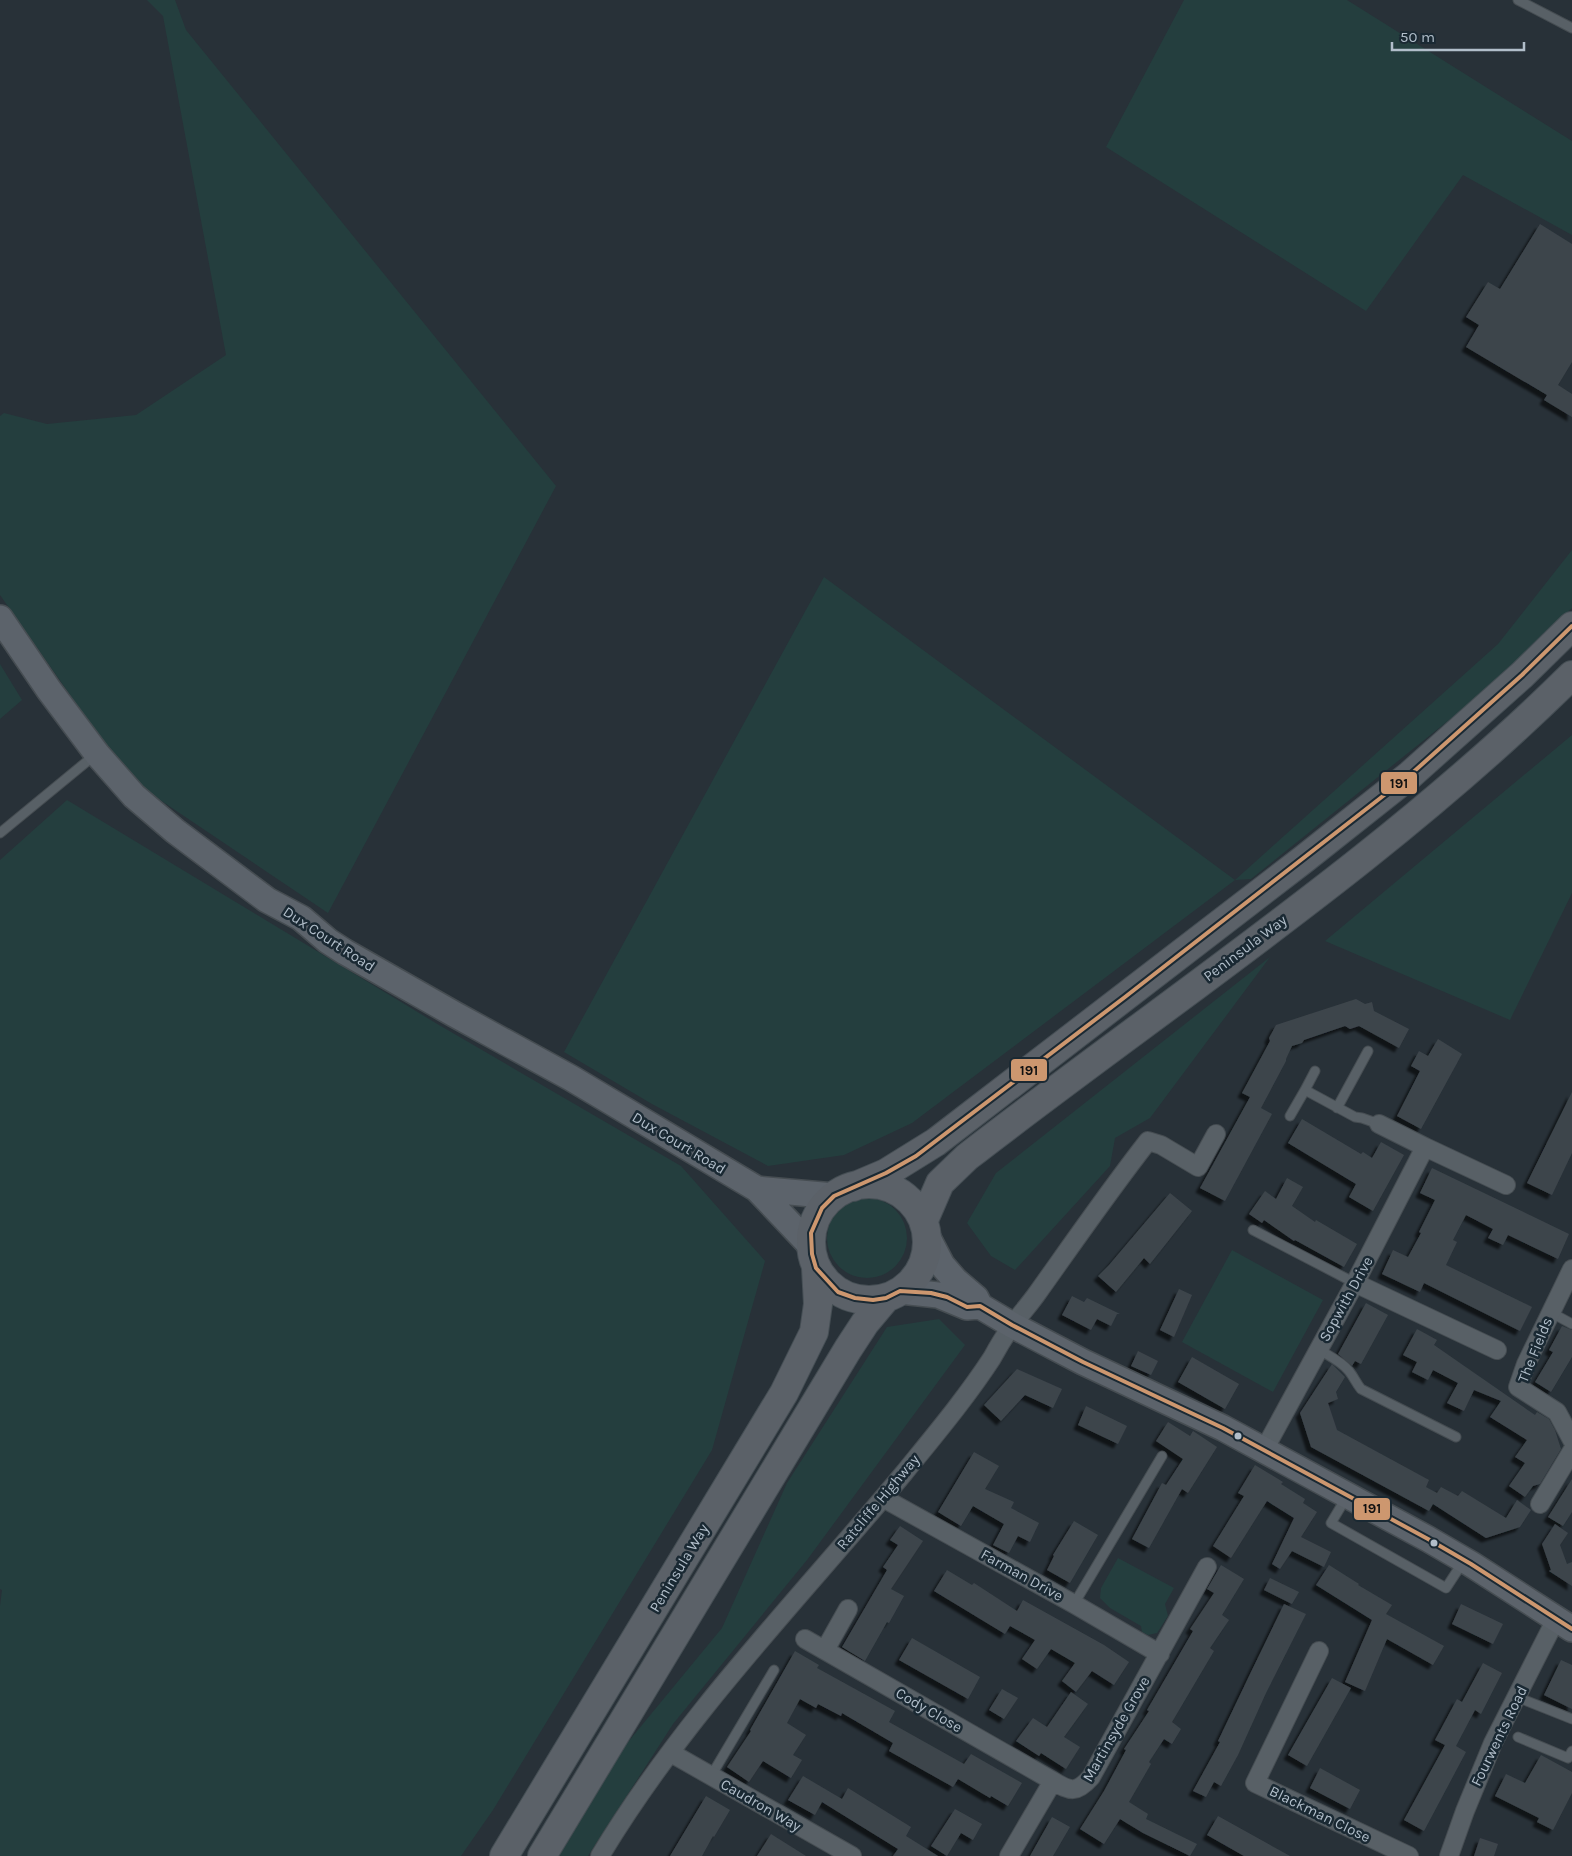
<svg xmlns="http://www.w3.org/2000/svg" width="1572" height="1856" font-family="Karla,sans-serif">
	<style>
		.green { fill: #243e3e }
		.building { fill: #3d454b; filter: url(#shadow) }
		.lines { fill: none; stroke-linecap: round; stroke-linejoin: round }
		.lane-casing { stroke: #464d52; stroke-width: 11 }
		.street-casing { stroke: #464d52; stroke-width: 20 }
		.secondary-casing { stroke: #464d52; stroke-width: 28 }
		.primary-casing { stroke: #454e54; stroke-width: 30 }
		.lane { stroke: #586066; stroke-width: 9 }
		.street { stroke: #586066; stroke-width: 18 }
		.secondary { stroke: #5c636b; stroke-width: 25 }
		.primary { stroke: #5b6168; stroke-width: 28 }
		.bus-1-casing { stroke: #1a2933; stroke-width: 8 }
		.bus-1 { stroke: #cd976f; stroke-width: 4 }
		.bus-dot { fill: #b1beca; stroke: #1a2933; stroke-width: 2 }
		.labels { text-anchor: middle; stroke-width: 5; stroke-linejoin: round; paint-order: stroke }
		.street-label { font-size: 15px; fill: #b1beca; stroke: #1a2933 }
		.line-badge { stroke: #1a2933; stroke-width: 2 }
		.pale-badge-label { font-size: 14px; text-anchor: middle; font-weight: bold; fill: #111 }
	</style>
	<defs>
		<filter id="shadow"><feDropShadow dx="-4.5" dy="4.5" stdDeviation="1" flood-color="#0009"/></filter>
	</defs>
	<rect width="100%" height="100%" fill="#283138"/>
	<!-- green -->
	<path class="green" d="M147,0H175L186,30L556,486L328,913L129,779L0,595V416L4,413L47,424L136,415L226,355L163,16Z
		M1184,0H1347L1572,141V235L1463,175L1366,311L1106,147Z
		M1572,550V608L1484,692L1251,879L1235,880L912,1123L844,1155L768,1166L652,1104L564,1052L824,577L1235,880L1498,644Z
		M0,664L22,700L0,719Z
		M1572,735V893L1510,1020L1325,941Z
		M67,800L439,1025L681,1166L765,1261L712,1450L493,1810L461,1856H0V1606L2,1590L0,1589V860Z
		M1270,957L1150,1118L1115,1138L1110,1166L1015,1270L991,1256L967,1223L996,1173Z
		M827 1238a40 40 0 1 1 80 0a40 40 0 1 1-80 0Z
		M1232,1250L1323,1300L1273,1392L1182,1342Z
		M939,1319L965,1345L807,1560L673,1724L588,1856H558L614,1759L722,1628L787,1483L887,1327Z
		M1118,1558L1174,1588L1165,1604L1168,1616L1157,1633L1148,1635L1142,1632L1141,1626L1110,1608L1100,1598L1101,1588Z"/>
	<!-- building -->
	<path class="building" d="M1540,224L1572,244V362L1558,385L1572,394V417L1544,400L1547,395L1466,347L1479,325L1466,317L1488,282L1500,289Z
		M1356,999L1365,1004L1372,1002L1374,1011L1409,1029L1399,1048L1359,1026L1350,1029L1345,1026L1304,1040L1302,1043L1292,1046L1286,1059V1061L1261,1108L1272,1114L1225,1201L1200,1188L1250,1097L1242,1093L1270,1041L1269,1038L1276,1025Z
		M1438,1039L1462,1054L1421,1129L1397,1116L1420,1071L1411,1066L1419,1051L1428,1056Z
		M1572,1092V1153L1552,1195L1527,1183Z
		M1302,1119L1361,1154L1363,1152L1372,1158L1381,1142L1404,1155L1373,1211L1349,1197L1356,1184L1288,1143Z
		M1432,1168L1569,1234L1558,1259L1508,1235L1503,1245L1488,1238L1493,1229L1466,1215L1453,1240L1457,1242L1446,1265L1532,1307L1520,1331L1424,1283L1420,1292L1382,1274L1393,1250L1408,1257L1421,1233L1419,1232L1435,1200L1420,1193Z
		M1287,1178L1303,1187L1292,1206L1315,1222L1316,1220L1357,1244L1344,1267L1295,1240L1294,1241L1264,1220L1262,1223L1249,1214L1265,1191L1276,1199Z
		M1170,1193L1192,1211L1150,1264L1144,1258L1116,1292L1098,1276L1109,1265Z
		M1179,1289L1192,1295L1174,1337L1160,1330Z
		M1072,1296L1084,1302L1087,1298L1120,1314H1117L1111,1326L1097,1319L1091,1330L1062,1315Z
		M1366,1303L1388,1315L1361,1364L1355,1361L1352,1366L1338,1354Z
		M1562,1326L1572,1330V1357L1551,1392L1535,1382L1553,1352L1549,1350Z
		M1417,1329L1437,1340L1434,1345L1535,1415L1537,1412L1549,1419L1555,1430L1561,1449L1540,1484L1533,1486L1525,1497L1509,1486L1525,1463L1515,1457L1527,1440L1490,1417L1501,1401L1474,1390L1464,1411L1447,1403L1458,1383L1433,1370L1428,1380L1412,1372L1417,1362L1403,1355Z
		M1138,1351L1158,1361L1151,1375L1131,1366Z
		M1192,1357L1239,1384L1225,1409L1178,1382Z
		M1332,1364L1345,1377L1336,1392L1338,1399L1328,1403L1337,1430L1429,1480L1426,1487L1437,1493L1441,1487L1458,1496L1462,1491L1506,1518L1517,1500L1531,1510L1520,1527L1486,1538L1433,1504L1429,1511L1311,1447L1300,1413Z
		M1017,1369L1062,1389L1053,1408L1025,1395L1001,1421L984,1405Z
		M1086,1406L1127,1426L1118,1444L1078,1425Z
		M1168,1422L1190,1436L1193,1431L1217,1447L1188,1493L1182,1489L1149,1548L1132,1539L1162,1483L1166,1485L1183,1459L1156,1441Z
		M974,1452L999,1466L985,1489L1014,1502L1011,1508L1039,1523L1030,1542L1018,1536L1009,1553L993,1545L1004,1524L973,1506L961,1526L938,1512Z
		M1255,1465L1283,1482L1281,1484L1305,1499L1303,1503L1317,1512L1301,1537L1331,1552L1324,1567L1292,1551L1280,1569L1272,1564L1294,1518L1267,1501L1231,1558L1213,1546L1244,1496L1238,1493Z
		M1572,1479V1512L1563,1526L1548,1517Z
		M1074,1521L1098,1535L1070,1583L1047,1570L1054,1556L1053,1555Z
		M1555,1524L1568,1533L1560,1545L1567,1564L1572,1562V1586L1549,1571L1551,1570L1542,1544Z
		M900,1526L923,1541L891,1589L904,1596L889,1623L887,1622L865,1661L842,1647L887,1570L883,1567L898,1545L890,1540Z
		M1221,1565L1244,1579L1222,1615L1229,1620L1210,1648L1214,1651L1172,1722L1181,1729L1172,1744L1164,1739L1149,1762L1151,1764L1129,1802L1148,1814L1146,1819L1197,1844L1190,1856L1143,1833L1120,1819L1104,1844L1080,1829L1104,1791L1126,1750L1124,1749L1149,1711L1147,1710L1193,1631L1190,1629L1214,1593L1207,1589Z
		M1329,1565L1359,1584L1358,1585L1392,1605L1386,1614L1444,1646L1433,1665L1387,1639L1365,1691L1345,1682L1372,1620L1316,1585Z
		M947,1570L972,1585L974,1583L1017,1611L1023,1600L1104,1645L1129,1662L1114,1685L1092,1671L1076,1692L1062,1681L1075,1663L1051,1649L1037,1669L1022,1659L1035,1640L1010,1626L1005,1634L934,1591Z
		M1270,1578L1299,1592L1292,1604L1264,1590Z
		M1284,1604L1306,1614L1266,1693L1238,1755L1221,1786L1214,1782L1206,1797L1193,1791L1220,1742L1218,1741L1250,1674Z
		M1461,1604L1503,1624L1493,1644L1452,1624Z
		M912,1638L980,1677L968,1699L899,1660Z
		M795,1651L819,1665L817,1668L895,1711L889,1722L964,1764L971,1754L1022,1783L1008,1806L991,1796L990,1798L958,1779L953,1787L889,1751L893,1743L842,1713L841,1716L818,1704L816,1708L800,1699L787,1723L806,1735L793,1755L802,1760L791,1778L763,1761L749,1782L727,1767L751,1731L750,1730Z
		M1561,1660L1572,1665V1709L1544,1695Z
		M1483,1663L1502,1673L1481,1714L1475,1710L1456,1746L1466,1752L1424,1831L1404,1820L1445,1745L1435,1740L1457,1699L1462,1702Z
		M1332,1678L1351,1688L1307,1766L1288,1755Z
		M1002,1689L1018,1698L1004,1719L989,1710Z
		M1071,1692L1088,1704L1064,1737L1080,1747L1066,1769L1041,1753L1039,1756L1016,1741L1033,1718L1047,1727Z
		M1541,1755L1572,1772V1793L1553,1830L1537,1822L1539,1818L1495,1796L1506,1774L1525,1783Z
		M1320,1768L1360,1790L1350,1809L1310,1788Z
		M803,1776L842,1799L848,1788L911,1827L906,1836L938,1856H893L898,1849L822,1802L815,1815L788,1800Z
		M706,1796L730,1810L714,1837L713,1836L702,1856H670Z
		M955,1809L982,1824L973,1840L961,1833L947,1856L931,1846Z
		M1218,1816L1290,1856H1244L1207,1835Z
		M1052,1817L1070,1827L1053,1856H1030Z
		M771,1834L806,1856H757Z
		M1480,1838L1498,1844L1494,1856H1474Z"/>
	<g class="lines">
		<defs>
			<path id="lane" d="M1518,0L1572,28
				M0,833L96,754
				M1305,1090L1315,1071
				M1337,1108L1368,1051
				M1290,1116L1305,1090L1355,1117L1362,1118L1379,1124
				M1253,1230L1355,1283
				M1550,1312L1572,1324
				M1318,1349C1329,1356 1341,1361 1349,1371C1354,1377 1356,1383 1361,1389L1456,1437
				M1346,1498L1331,1523L1446,1588L1463,1562
				M1074,1604L1162,1456
				M1517,1697L1572,1719
				M1518,1737L1568,1758L1572,1751
				M711,1776L774,1670"/>
			<path id="street" d="M1379,1124L1425,1147
				M1572,1269L1526,1364L1518,1387L1557,1412L1572,1440
				M1355,1283L1497,1350
				M1264,1450L1355,1283L1425,1147L1506,1185
				M883,1498L1074,1604L1160,1654
				M1540,1504L1572,1451
				M805,1639L1053,1781
				M825,1650L848,1609
				M1319,1651L1255,1783L1409,1856
				M671,1753L852,1856
				M600,1856C684,1716 800,1598 904,1473C934,1436 966,1398 992,1358C998,1347 1004,1337 1011,1327C1019,1316 1028,1306 1036,1295C1073,1243 1109,1191 1148,1141L1161,1145L1198,1167L1216,1134
				M1009,1856L1053,1781C1071,1792 1077,1793 1091,1777L1207,1567
				M1449,1856L1465,1811L1493,1743L1556,1619"/>
			<path id="secondary" d="M0,618L49,690L97,754L134,796L175,831L267,900L301,918L328,941L345,952L454,1014L571,1078L757,1189L811,1246
				M757,1189L834,1196
				M927,1236L942,1265L955,1280L976,1298L980,1306L1012,1325L1083,1362L1223,1428L1428,1539L1471,1564L1572,1629
				M900,1291L938,1295L967,1307L980,1306"/>
			<path id="primary" d="M811 1242a58 58 0 1 1 116 0a58 58 0 1 1-116 0Z
				M853,1187L886,1173L936,1142L1304,859L1410,775L1522,675L1572,626
				M924,1220L940,1183L967,1157C1171,999 1388,857 1572,675
				M504,1856L784,1393L814,1332L818,1304L816,1268
				M542,1856L848,1349L865,1323L886,1298"/>
		</defs>
		<!-- lane casing -->
		<use href="#lane" class="lane-casing"/>
		<!-- street casing -->
		<use href="#street" class="street-casing"/>
		<!-- secondary casing -->
		<use href="#secondary" class="secondary-casing"/>
		<!-- primary casing -->
		<use href="#primary" class="primary-casing"/>
		<!-- lane -->
		<use href="#lane" class="lane"/>
		<!-- street -->
		<use href="#street" class="street"/>
		<!-- secondary -->
		<use href="#secondary" class="secondary"/>
		<!-- primary -->
		<use href="#primary" class="primary"/>
		<defs>
			<path id="bus-1" d="M1572,626L1522,675L1410,775L1125,997L916,1156L886,1173L834,1196L822,1208L811,1233L812,1254L816,1268L838,1292L855,1298L873,1300L886,1298L900,1291L931,1293L947,1297L967,1307L980,1306L1012,1325L1083,1362L1223,1428L1428,1539L1471,1564L1572,1629"/>
		</defs>
		<!-- bus-1 casing -->
		<use href="#bus-1" class="bus-1-casing"/>
		<!-- bus-1 -->
		<use href="#bus-1" class="bus-1"/>
	</g>
	<!-- markers -->
	<g class="bus-dot">
		<circle cx="1238" cy="1436" r="4.5"/>
		<circle cx="1434" cy="1543" r="4.5"/>
	</g>
	<g class="labels">
		<!-- street labels -->
		<g class="street-label">
			<text transform="translate(329 939) rotate(33)" y="5">Dux Court Road</text>
			<text transform="translate(1245 948) rotate(-37)" y="5">Peninsula Way</text>
			<text transform="translate(679 1143) rotate(31)" y="5">Dux Court Road</text>
			<text transform="translate(1346 1299) rotate(-61)" y="5">Sopwith Drive</text>
			<text transform="translate(1535 1350) rotate(-68)" y="5">The Fields</text>
			<text transform="translate(878 1502) rotate(-50)" y="5">Ratcliffe Highway</text>
			<text transform="translate(679 1568) rotate(-59)" y="5">Peninsula Way</text>
			<text transform="translate(1022 1575) rotate(29)" y="5">Farman Drive</text>
			<text transform="translate(929 1710) rotate(30)" y="5">Cody Close</text>
			<text transform="translate(1116 1729) rotate(-60)" y="5">Martinsyde Grove</text>
			<text transform="translate(1499 1736) rotate(-64)" y="5">Fourwents Road</text>
			<text transform="translate(761 1805) rotate(30)" y="5">Caudron Way</text>
			<text transform="translate(1320 1814) rotate(26)" y="5">Blackman Close</text>
		</g>
	</g>
	<g class="line-badge">
		<rect x="1380" y="771" width="38" height="24" rx="5" fill="#cd976f"/>
		<rect x="1010" y="1058" width="38" height="24" rx="5" fill="#cd976f"/>
		<rect x="1353" y="1497" width="38" height="24" rx="5" fill="#cd976f"/>
	</g>
	<g class="pale-badge-label">
		<text x="1399" y="788">191</text>
		<text x="1029" y="1075">191</text>
		<text x="1372" y="1513">191</text>
	</g>
	<!-- scale -->
	<path d="M1392 42v8h132v-8" fill="none" stroke="#b1beca" stroke-width="2.5"/>
	<text x="1400" y="42" font-size="15" fill="#b1beca" stroke="#1a2933" stroke-width="4" paint-order="stroke">50 m</text>
</svg>
